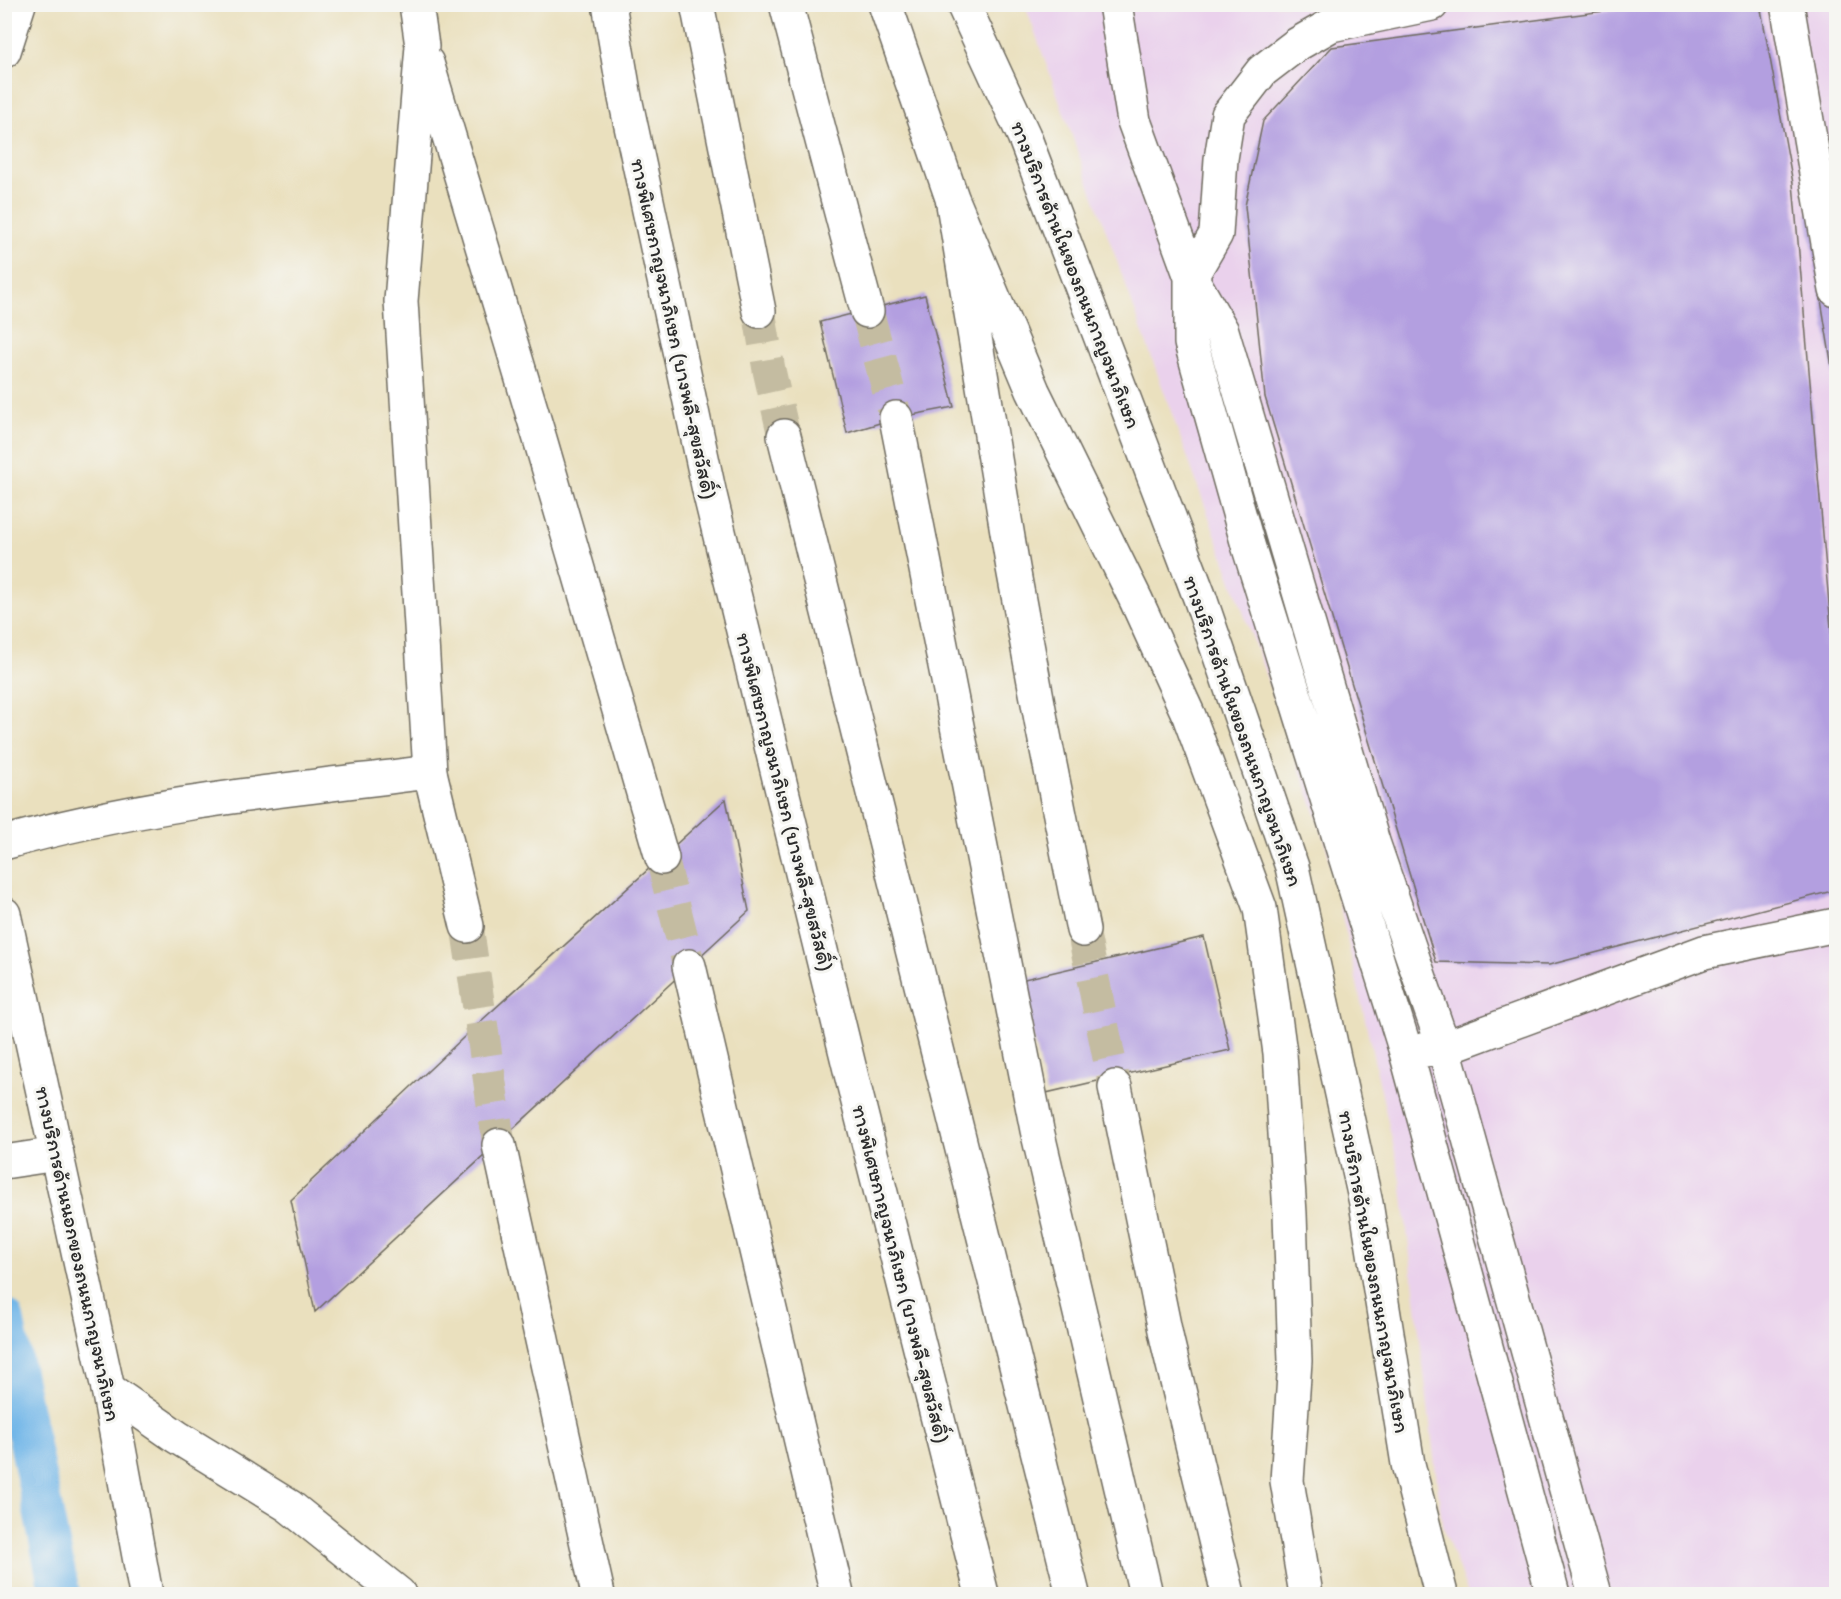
<svg xmlns="http://www.w3.org/2000/svg" width="1841" height="1599" font-family="Itim,'Playpen Sans Thai',sans-serif">
	<style>
		.built { fill: #ead1ec }
		.lines { fill: none; stroke-linecap: round; stroke-linejoin: round }
		.canal { stroke: #71b6e8; stroke-width: 40 }
		.building { fill: #b39fe0 }
		.highway-tunnel { stroke: #c4bca1; stroke-width: 33; stroke-dasharray: 33 16; stroke-linecap: butt }
		.minor-casing { stroke: #6e6a5e; stroke-width: 36 }
		.major-casing { stroke: #6e6a5e; stroke-width: 36 }
		.highway-casing { stroke: #6e6a5e; stroke-width: 36 }
		.path { stroke: #6e6a5e; stroke-width: 4; stroke-dasharray: 4.5 4.5; stroke-linecap: butt }
		.minor { stroke: #fff; stroke-width: 33 }
		.major { stroke: #fff; stroke-width: 33 }
		.highway { stroke: #fff; stroke-width: 33 }
		.labels { text-anchor: middle; stroke-width: 6; stroke-linejoin: round; paint-order: stroke }
		.street-label { font-size: 21px; fill: #2b2b2b; stroke: #f6f6f2 }
	</style>
	<rect width="100%" height="100%" fill="#f6f6f2"/>
	<filter id="ink" filterUnits="userSpaceOnUse"><feTurbulence type="fractalNoise" baseFrequency=".0167" numOctaves="2"/><feDisplacementMap in="SourceGraphic" scale="12" xChannelSelector="R" yChannelSelector="G"/><feConvolveMatrix kernelMatrix="1 2 1 2 8 2 1 2 1" color-interpolation-filters="sRGB"/></filter>
	<filter id="wash" filterUnits="userSpaceOnUse"><feTurbulence type="fractalNoise" baseFrequency=".008" numOctaves="4" result="noise"/><feDisplacementMap in="SourceGraphic" scale="24" xChannelSelector="R" yChannelSelector="G"/><feGaussianBlur stdDeviation="1.35" result="paint"/><feColorMatrix in="noise" values="0 0 0 0 0 0 0 0 0 0 0 0 0 0 0 0 0 1.4 0 .05"/><feComposite in="paint" operator="in"/></filter>
	<g filter="url(#wash)">
		<rect width="100%" height="100%" fill="#eae0be"/>
		<!-- built -->
		<path class="built" d="M1025,5H1836V1594H1468L1442,1524L1401,1180L1325,840Z"/>
		<g class="lines">
			<!-- canal -->
			<path class="canal" d="M4,1319L60,1594"/>
		</g>
		<g id="blocks">
			<!-- building -->
			<path class="building" d="M1657,4H1760L1793,183L1836,686V890L1549,965L1436,962L1265,397L1245,206L1263,121L1332,47Z
				M1836,210V386H1835L1807,214Z
				M925,295L954,407L896,418L847,433L820,322Z
				M726,799L749,911L315,1312L291,1200L481,1021Z
				M1204,937L1230,1050L1046,1093L1020,980Z"/>
		</g>
	</g>
	<g filter="url(#ink)">
		<use href="#blocks" fill-opacity="0" stroke="#6e6a5e" stroke-width="1.5"/>
		<g class="lines">
			<!-- highway-tunnel -->
			<path class="highway-tunnel" d="M759,311L769,370L784,436
				M867,311L896,418
				M662,858L689,966
				M467,926L499,1145
				M1083,930L1115,1087"/>
			<defs>
				<path id="minor" d="M1115,4L1134,121L1191,277
					M1787,4L1836,290
					M1191,277L1216,234L1221,159L1228,115L1262,71L1296,45L1331,25L1432,4
					M4,843C143,803 288,790 430,772
					M1423,1050L1444,1048L1704,952L1836,925
					M4,1162L57,1154
					M1553,1594L1406,1052L1248,545L1191,343V277L1222,331L1373,842L1444,1048L1595,1594"/>
				<path id="major" d="M963,4L1024,136L1200,598L1292,867L1366,1203L1408,1464L1441,1594
					M4,51L19,4
					M4,914L108,1389L146,1594"/>
				<path id="highway" d="M416,4L422,46L401,301L430,772L467,926
					M609,4L625,98L710,495L852,1078L982,1594
					M697,4L759,311
					M786,4L867,311
					M885,4L952,198L1013,568L1042,725L1083,930
					M427,63L540,439L662,858
					M952,198L1033,391L1136,600L1189,716L1260,908L1280,1053L1290,1214L1295,1361L1287,1481L1306,1594
					M896,418L1037,1130L1146,1594
					M784,436L1073,1594
					M689,966L837,1594
					M1115,1087L1167,1340L1228,1594
					M499,1145L598,1594
					M108,1389L177,1437L289,1506L399,1594"/>
			</defs>
			<!-- minor casing -->
			<use href="#minor" class="minor-casing"/>
			<!-- major casing -->
			<use href="#major" class="major-casing"/>
			<!-- highway casing -->
			<use href="#highway" class="highway-casing"/>
			<!-- path -->
			<path class="path" d="M4,1576L10,1594"/>
			<!-- minor -->
			<use href="#minor" class="minor"/>
			<!-- major -->
			<use href="#major" class="major"/>
			<!-- highway -->
			<use href="#highway" class="highway"/>
		</g>
	</g>
	<g class="labels">
		<!-- street labels -->
		<g class="street-label">
			<text transform="translate(1076 275) rotate(69)" y="7">ทางบริการด้านในของถนนกาญจนาภิเษก</text>
			<text transform="translate(674 329) rotate(78)" y="7">ทางพิเศษกาญจนาภิเษก (บางพลี-สุขสวัสดิ์)</text>
			<text transform="translate(1243 731) rotate(71)" y="7">ทางบริการด้านในของถนนกาญจนาภิเษก</text>
			<text transform="translate(785 802) rotate(76)" y="7">ทางพิเศษกาญจนาภิเษก (บางพลี-สุขสวัสดิ์)</text>
			<text transform="translate(78 1254) rotate(78)" y="7">ทางบริการด้านนอกของถนนกาญจนาภิเษก</text>
			<text transform="translate(1374 1272) rotate(80)" y="7">ทางบริการด้านในของถนนกาญจนาภิเษก</text>
			<text transform="translate(901 1274) rotate(76)" y="7">ทางพิเศษกาญจนาภิเษก (บางพลี-สุขสวัสดิ์)</text>
		</g>
	</g>
	<!-- margin -->
	<rect width="1841" height="1599" fill="none" stroke="#f6f6f2" stroke-width="24"/>
</svg>
